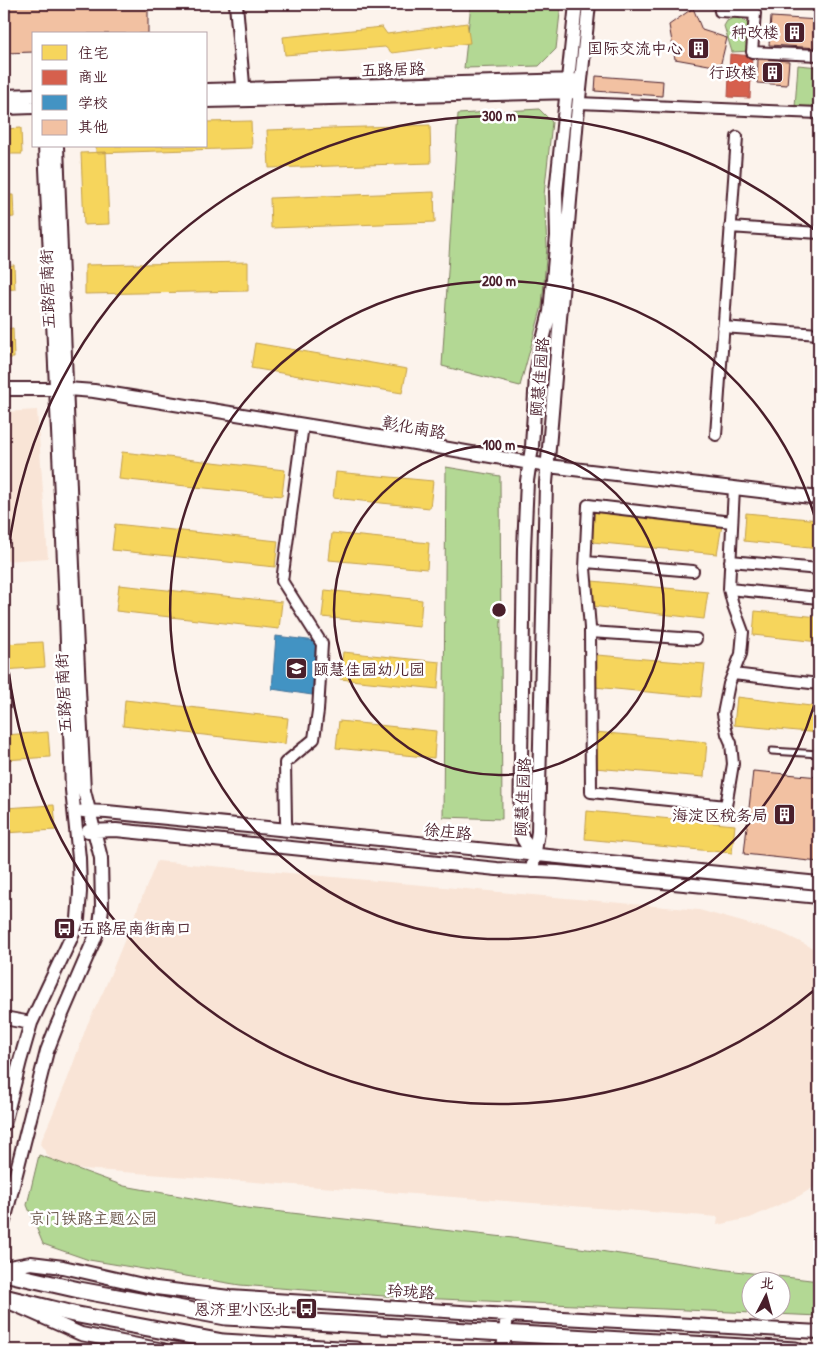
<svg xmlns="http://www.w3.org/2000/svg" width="823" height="1354" font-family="'Patrick Hand','LXGW WenKai TC',sans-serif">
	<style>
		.built { fill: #f9e4d6 }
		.green { fill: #b3d894; stroke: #7e7c60; fill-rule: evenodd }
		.homes { fill: #f6d55c; stroke: #c29e4d }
		.shops { fill: #d6604d; stroke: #ac4c43 }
		.schools { fill: #4393c3; stroke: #457095 }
		.building { fill: #f2c1a2; stroke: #4a1f2b }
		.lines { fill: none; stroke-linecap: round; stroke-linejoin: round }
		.service-casing { stroke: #4a1f2b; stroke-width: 9 }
		.minor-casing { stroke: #4a1f2b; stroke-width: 14 }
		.tertiary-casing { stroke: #4a1f2b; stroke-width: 16 }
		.primary-casing { stroke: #4a1f2b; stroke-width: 19 }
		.service { stroke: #fff; stroke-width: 5 }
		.minor { stroke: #fff; stroke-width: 10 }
		.tertiary { stroke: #fff; stroke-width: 12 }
		.primary { stroke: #fff; stroke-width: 15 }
		.ring { fill: none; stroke: #4a1f2b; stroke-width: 2.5 }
		.labels { text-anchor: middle; stroke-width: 5; stroke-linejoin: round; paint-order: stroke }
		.poi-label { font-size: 16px; fill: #4a1f2b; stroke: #fff; text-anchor: end }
		.street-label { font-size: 16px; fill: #4a1f2b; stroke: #fff }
		.park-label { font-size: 16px; fill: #6a564a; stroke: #fff }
		.centre { fill: #4a1f2b; stroke: #fff; stroke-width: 2.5 }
		.ring-label { font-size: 15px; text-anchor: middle; font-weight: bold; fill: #4a1f2b; stroke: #fff; stroke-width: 5; stroke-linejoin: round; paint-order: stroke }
	</style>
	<rect width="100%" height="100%" fill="#fcf3ec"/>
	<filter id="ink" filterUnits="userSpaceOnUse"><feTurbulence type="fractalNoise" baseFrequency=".02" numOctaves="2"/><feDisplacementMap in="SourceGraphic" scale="10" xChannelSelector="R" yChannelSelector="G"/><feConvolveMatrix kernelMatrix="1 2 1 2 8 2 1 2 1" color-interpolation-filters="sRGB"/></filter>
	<g filter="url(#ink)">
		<!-- built -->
		<path class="built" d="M37,410L48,558L4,561V412Z
			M157,861L699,910L782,933L819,951V1184L799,1196L750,1218L717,1225L718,1217L56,1167L40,1144L68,1078L87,1025L104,990Z"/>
		<!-- green -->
		<path class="green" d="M471,4H561L556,49L539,66L464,68Z
			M765,4H819V11L762,9Z
			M735,17L744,20L752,28L751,51L732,52L724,26L727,21Z
			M798,65L819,67V108L795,107Z
			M539,109L552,122L544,195L547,247L542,306L520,386L442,366L458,114Z
			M446,467L500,476L502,819L443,817Z
			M39,1155L124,1186L247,1208L513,1238L727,1270L819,1281V1316L397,1297L240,1285L89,1260L43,1244L27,1205ZM750,1282H780V1312H750Z"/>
		<!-- homes -->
		<path class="homes" d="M467,23L470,43L392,53L385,47L285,55L283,37L382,27L387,34Z
			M251,121L252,148L96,153V146H206V122Z
			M430,125L431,163L269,168L267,130Z
			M21,128L22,154H4V129Z
			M106,152L109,224L84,225L81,153Z
			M434,192L435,222L271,228L270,198Z
			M4,195H13L14,217L4,218Z
			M248,262V291L85,294V265Z
			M14,265L15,289L4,290V266Z
			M13,328L14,358H4V329Z
			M255,343L407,369L402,393L251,368Z
			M122,452L285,470L282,496L119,479Z
			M336,472L433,481L430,508L333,498Z
			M593,512L722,525L717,554L592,542Z
			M746,513L819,520V549L744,541Z
			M115,524L278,541L275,567L112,550Z
			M332,533L429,543L427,569L329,560Z
			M592,581L708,592L704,619L591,606Z
			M119,585L282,602L279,629L116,611Z
			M325,590L422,600L420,627L322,617Z
			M755,611L819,617V642L753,635Z
			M43,642L45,667L4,670V644Z
			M343,652L440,662L438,689L340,679Z
			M597,655L705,664L701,697L594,687Z
			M737,697L819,707V733L734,725Z
			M125,700L288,718L285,744L123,726Z
			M339,721L436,731L434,758L336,748Z
			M48,732L50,757L4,760V735Z
			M595,732L707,742L704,777L594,768Z
			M54,805L56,830L4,833V808Z
			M587,811L735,825L732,853L585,839Z"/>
		<!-- shops -->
		<path class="shops" d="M730,54L752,56L750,98L728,97Z"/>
		<!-- schools -->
		<path class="schools" d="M276,636L316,641L312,695L272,689Z"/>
		<!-- building -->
		<path class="building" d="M4,4H148V34H34V52L4,53Z
			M693,8L702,30L727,38L720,67L675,59L669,25Z
			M771,17L819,20V48L769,45Z
			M758,59L789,61L787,85L757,83Z
			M596,76L663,81L662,96L595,91Z
			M753,771L819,777V862L744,854Z"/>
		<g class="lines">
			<defs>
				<path id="service" d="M772,751L819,754"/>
				<path id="minor" d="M719,4L720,11L755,13L752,52L819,55
					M578,103L819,113
					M730,227L819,233
					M723,327L819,334
					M716,435L737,137
					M732,522L588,505L585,568L590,628L591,792L726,806L733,764L731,743L727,734L723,714L729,684L741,654L743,632L733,605L729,589L734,488
					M730,561L819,569
					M586,562L693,571
					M729,589L819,598
					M590,632L696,639
					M733,674L819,684
					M287,830L286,821L285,763L314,739L318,711L322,644L282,581L303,425"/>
				<path id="tertiary" d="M236,4L244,96
					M206,90L576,80
					M4,96L34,95
					M206,101L574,92
					M4,108L34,107
					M4,389H67L94,391L391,439L548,466L819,498
					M83,811L107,812L819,883
					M88,831L116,830L497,869L558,872L819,897
					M533,855L523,839L520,831L524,548L527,481L532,447L536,375L540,352L550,312L557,236L556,192L576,4
					M532,871L538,832L546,483L577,118L589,4
					M4,1018L31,1023
					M4,1124L20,1061L31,1023L71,938L78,919L80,892L79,858L72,790L65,584L45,146
					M4,1221L47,1051L56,1028L94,940L100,925L102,908L101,858L84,791L73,566L57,146
					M4,1268L31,1263L63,1267L156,1288L229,1297L507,1315L819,1332
					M13,1304L81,1334L163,1350
					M503,1350L507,1315"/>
				<path id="primary" d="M4,1273L79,1290L226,1317L796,1350
					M4,1297L73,1314L223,1342L356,1350"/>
			</defs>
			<!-- service casing -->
			<use href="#service" class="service-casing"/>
			<!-- minor casing -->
			<use href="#minor" class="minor-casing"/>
			<!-- tertiary casing -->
			<use href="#tertiary" class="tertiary-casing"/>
			<!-- primary casing -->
			<use href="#primary" class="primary-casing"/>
			<!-- service -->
			<use href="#service" class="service"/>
			<!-- minor -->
			<use href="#minor" class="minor"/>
			<!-- tertiary -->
			<use href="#tertiary" class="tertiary"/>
			<!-- primary -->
			<use href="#primary" class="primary"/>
		</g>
	</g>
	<!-- distance rings -->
	<g class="ring">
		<circle cx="499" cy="610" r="165"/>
		<path d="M819 687A329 329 0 1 1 819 533"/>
		<path d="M817 988A494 494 0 1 1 817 232"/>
	</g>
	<!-- icons -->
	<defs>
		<symbol id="building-square" viewBox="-11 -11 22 22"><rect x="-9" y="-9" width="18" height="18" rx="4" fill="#4a1f2b" stroke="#fff"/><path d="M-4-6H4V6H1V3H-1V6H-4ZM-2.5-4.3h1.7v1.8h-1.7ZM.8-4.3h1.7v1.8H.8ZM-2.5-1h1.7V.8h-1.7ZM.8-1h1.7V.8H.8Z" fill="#fff"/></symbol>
		<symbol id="school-square" viewBox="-11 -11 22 22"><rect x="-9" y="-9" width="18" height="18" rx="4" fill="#4a1f2b" stroke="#fff"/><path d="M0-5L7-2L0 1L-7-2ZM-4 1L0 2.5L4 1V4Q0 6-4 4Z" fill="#fff"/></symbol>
		<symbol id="bus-square" viewBox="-11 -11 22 22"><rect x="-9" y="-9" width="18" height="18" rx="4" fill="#4a1f2b" stroke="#fff"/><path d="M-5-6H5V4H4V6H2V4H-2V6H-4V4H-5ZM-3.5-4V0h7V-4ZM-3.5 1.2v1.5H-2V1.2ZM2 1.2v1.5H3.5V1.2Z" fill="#fff"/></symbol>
	</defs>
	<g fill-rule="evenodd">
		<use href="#building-square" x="782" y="20" width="25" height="25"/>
		<use href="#building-square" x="686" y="36" width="25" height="25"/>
		<use href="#building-square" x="760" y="60" width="25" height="25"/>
		<use href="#school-square" x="284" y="656" width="25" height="25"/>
		<use href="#building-square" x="772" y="802" width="25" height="25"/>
		<use href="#bus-square" x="52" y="916" width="25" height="25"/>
		<use href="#bus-square" x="294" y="1296" width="25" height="25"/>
	</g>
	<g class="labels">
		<!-- poi labels -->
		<g class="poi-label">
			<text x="779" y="38">种改楼</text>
			<text x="683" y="54">国际交流中心</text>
			<text x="757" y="78">行政楼</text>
			<text x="313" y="675" text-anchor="start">颐慧佳园幼儿园</text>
			<text x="768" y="821">海淀区税务局</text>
			<text x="80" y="934" text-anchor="start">五路居南街南口</text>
			<text x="290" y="1315">恩济里小区北</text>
		</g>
		<!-- street labels -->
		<g class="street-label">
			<text transform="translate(393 69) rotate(-2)" y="6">五路居路</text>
			<text transform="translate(47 289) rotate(-92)" y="6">五路居南街</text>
			<text transform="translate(539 377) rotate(-85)" y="6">颐慧佳园路</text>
			<text transform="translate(414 427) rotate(10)" y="6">彰化南路</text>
			<text transform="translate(63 693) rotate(-93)" y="6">五路居南街</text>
			<text transform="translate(522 797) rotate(-87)" y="6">颐慧佳园路</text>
			<text transform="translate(448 831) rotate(6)" y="6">徐庄路</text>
			<text transform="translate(411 1291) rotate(4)" y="6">玲珑路</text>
		</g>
		<!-- park labels -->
		<g class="park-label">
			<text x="93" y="1224">京门铁路主题公园</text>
		</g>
	</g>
	<circle cx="499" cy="610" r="8" class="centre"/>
	<g class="ring-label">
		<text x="499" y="121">300 m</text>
		<text x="499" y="286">200 m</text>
		<text x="499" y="450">100 m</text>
	</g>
	<!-- margin -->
	<rect width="823" height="1354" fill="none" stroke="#fff" stroke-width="20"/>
	<rect x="10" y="10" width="803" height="1334" fill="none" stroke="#4a1f2b" stroke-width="2" filter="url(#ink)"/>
	<!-- legend -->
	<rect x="32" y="32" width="175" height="115" fill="#ffffff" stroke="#b7a5aa"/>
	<rect x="42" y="45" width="25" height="15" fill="#f6d55c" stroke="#b7a5aa"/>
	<text x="78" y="58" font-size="15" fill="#4a1f2b">住宅</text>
	<rect x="42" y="70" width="25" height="15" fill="#d6604d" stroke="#b7a5aa"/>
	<text x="78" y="82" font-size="15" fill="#4a1f2b">商业</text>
	<rect x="42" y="95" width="25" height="15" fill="#4393c3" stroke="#b7a5aa"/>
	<text x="78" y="108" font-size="15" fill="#4a1f2b">学校</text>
	<rect x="42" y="120" width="25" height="15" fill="#f2c1a2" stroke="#b7a5aa"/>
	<text x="78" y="132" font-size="15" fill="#4a1f2b">其他</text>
	<!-- north arrow -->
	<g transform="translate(766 1296) rotate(6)"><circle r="24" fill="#ffffff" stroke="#b7a5aa"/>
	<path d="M0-4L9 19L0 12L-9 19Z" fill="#4a1f2b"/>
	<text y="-8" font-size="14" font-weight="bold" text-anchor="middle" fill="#4a1f2b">北</text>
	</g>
</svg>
